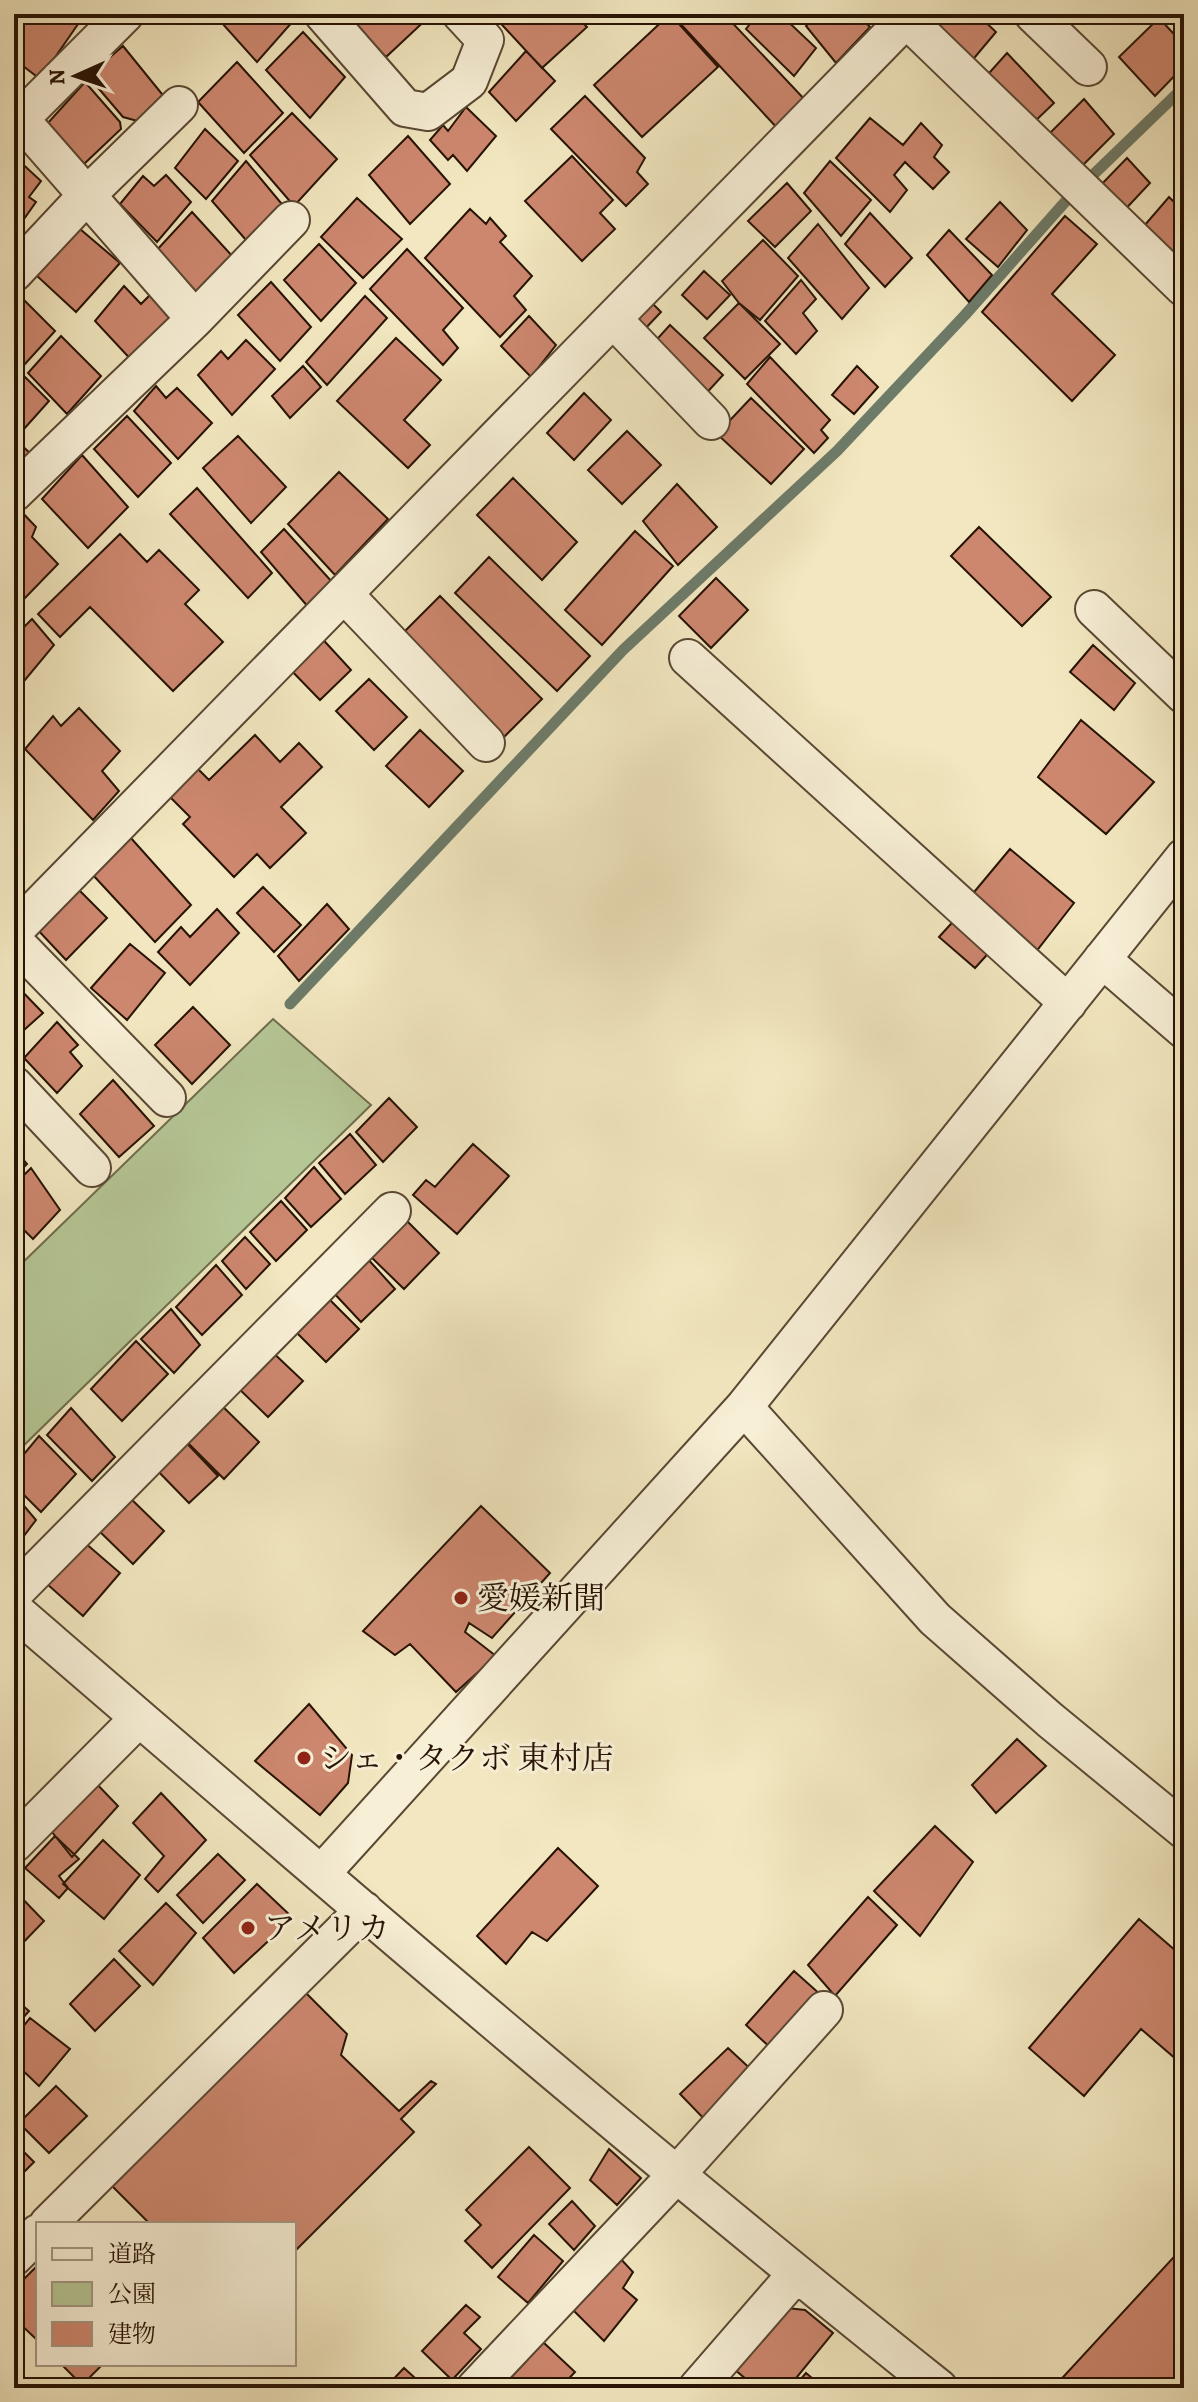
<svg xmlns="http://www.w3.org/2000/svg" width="1198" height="2402" font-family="Alegreya,'Noto Serif JP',serif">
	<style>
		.green { fill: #b6c796; stroke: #6e6d4d; stroke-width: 2 }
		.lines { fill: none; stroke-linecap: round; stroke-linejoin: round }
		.stream { stroke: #6d7b69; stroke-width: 11 }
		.building { fill: #cd876f; stroke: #271304; stroke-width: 2 }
		.minor-casing { stroke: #5a4833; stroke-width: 40 }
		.minor { stroke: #f7efd6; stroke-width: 36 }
		.poi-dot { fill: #8f2418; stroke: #f7efd6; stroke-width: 3 }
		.labels { text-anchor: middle; stroke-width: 6; stroke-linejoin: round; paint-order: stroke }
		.poi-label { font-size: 32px; fill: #271304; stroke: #f7efd6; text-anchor: start }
	</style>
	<rect width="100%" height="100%" fill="#f2e7c0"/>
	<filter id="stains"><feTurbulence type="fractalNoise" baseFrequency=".0025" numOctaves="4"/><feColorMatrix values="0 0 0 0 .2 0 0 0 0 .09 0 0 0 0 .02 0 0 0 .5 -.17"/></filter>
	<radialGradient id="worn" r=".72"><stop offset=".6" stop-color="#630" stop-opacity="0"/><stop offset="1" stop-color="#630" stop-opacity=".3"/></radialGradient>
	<!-- green -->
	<path class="green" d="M273,1019L371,1105L14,1455V1271Z"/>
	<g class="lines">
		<!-- stream -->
		<path class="stream" d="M1183,14L1184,15
			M290,1004L623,650L837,451L965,315L1065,202L1184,87"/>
	</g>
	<!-- building -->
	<path class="building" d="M23,14H85L40,79L14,59V26Z
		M228,14H288L294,20L257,62L221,22Z
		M353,14H432L386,57L348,18Z
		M492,14H574L587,27L542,68Z
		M670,14L718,67L642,137L594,85Z
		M681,14H724L807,102L779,130L676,19Z
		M758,14H780L816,48L794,76L746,29Z
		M818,14H858L870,27L836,63L806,26Z
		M941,14H977L996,32L970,63L930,26Z
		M1159,18L1184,45V66L1155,96L1119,57Z
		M303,32L345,77L310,118L266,70Z
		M123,46L166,99L141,122L123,117L88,76Z
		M526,51L555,81L516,121L489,92Z
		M1007,53L1054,103L1030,126L982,81Z
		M237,62L283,113L244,153L198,102Z
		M85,82L120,122L121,129L84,164L47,124Z
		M585,96L645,158L637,172L648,184L626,206L551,129Z
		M1084,99L1114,134L1075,173L1042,141Z
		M466,107L496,136L467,171L453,155L448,160L430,140L443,125L448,131Z
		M292,113L337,159L294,206L250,155Z
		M870,118L903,145L921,123L942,145L934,157L949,172L933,189L905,162L894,175L907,190L890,212L836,158Z
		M205,129L238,161L206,199L175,168Z
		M408,136L450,184L410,224L369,175Z
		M14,156L41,181L29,197L36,202L14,233Z
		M572,156L613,200L600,213L615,229L582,261L525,201Z
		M1127,158L1150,183L1119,216L1095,191Z
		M246,161L286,209L252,247L212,201Z
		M830,161L871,200L841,236L804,193Z
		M166,175L191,202L157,242L120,204L143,176L154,186Z
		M787,183L811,211L775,247L748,221Z
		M1169,197L1184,212V279L1138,233Z
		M357,198L402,239L363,278L321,237Z
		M1000,202L1027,230L998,267L966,239Z
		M470,209L486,224L490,218L506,236L500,242L532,276L514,296L526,310L500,337L425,258Z
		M192,212L234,258L200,298L155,252Z
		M870,213L912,258L885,287L845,244Z
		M1065,216L1097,244L1052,294L1115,355L1072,401L982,312Z
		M818,224L869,288L842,319L788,258Z
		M80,229L120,263L76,312L36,275Z
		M949,230L992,275L969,302L927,255Z
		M763,240L798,276L760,320L739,303L722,281Z
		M319,244L356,283L321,321L284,280Z
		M407,249L463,308L443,330L458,348L443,365L370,289Z
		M704,271L730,295L707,319L682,295Z
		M801,280L816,299L803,313L817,331L796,354L765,321Z
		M271,282L311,327L280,361L238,315Z
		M124,286L141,304L151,294L176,320L136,365L95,321Z
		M19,295L55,331L25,364L14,353V301Z
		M365,296L387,318L327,385L306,362Z
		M646,297L661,312L643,331L628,316Z
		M739,303L780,344L745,379L704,338Z
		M529,316L556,345L531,377L501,346Z
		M670,325L723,375L701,399L648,349Z
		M61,336L101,376L67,414L28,373Z
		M396,338L441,380L404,420L430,445L408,468L337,401Z
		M246,340L275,369L232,415L198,375L221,351L228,359Z
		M770,357L830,420L821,430L828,438L814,453L747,384Z
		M303,366L321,387L290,418L272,396Z
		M857,366L878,387L854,414L832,395Z
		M25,377L49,401L15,439L32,455L14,476V389Z
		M156,386L166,398L177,388L212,423L178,459L134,411Z
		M584,393L611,420L574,460L547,433Z
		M751,398L804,449L771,484L717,434Z
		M127,416L171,463L138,497L94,449Z
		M627,431L661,465L622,504L588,470Z
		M238,436L286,487L251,523L203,468Z
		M82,455L128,507L88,548L42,499Z
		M339,472L388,519L335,575L288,524Z
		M513,478L577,542L542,580L477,515Z
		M677,484L717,527L678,565L643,521Z
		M197,488L272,573L248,598L170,514Z
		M19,509L36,527L32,537L58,564L24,599L14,588V515Z
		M979,527L1051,597L1022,626L951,556Z
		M284,529L333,583L309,608L261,552Z
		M635,531L673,566L602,645L565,610Z
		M120,534L147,562L159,550L199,590L185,604L223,642L173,691L90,607L60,637L38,614Z
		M489,557L590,656L557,691L455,593Z
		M716,578L748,610L711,648L679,616Z
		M440,596L542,699L500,741L398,638Z
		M32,619L54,645L20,686L14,680V637Z
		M316,632L351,670L320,700L284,663Z
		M1093,645L1135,683L1114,710L1070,672Z
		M369,679L407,717L374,750L336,711Z
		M79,708L120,751L102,771L119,791L93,820L25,749L53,716L61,726Z
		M1081,720L1154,782L1106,834L1038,777Z
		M420,730L463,771L429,807L386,766Z
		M255,735L280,762L299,743L322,767L281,807L306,833L270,868L257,854L234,877L183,824L190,817L168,795L196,767L209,780Z
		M130,837L191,905L155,942L92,874Z
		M1010,849L1074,903L1035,953L970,897Z
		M76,887L107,918L66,960L36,928Z
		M263,887L301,925L274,952L237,913Z
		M327,904L349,929L299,981L278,956Z
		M217,909L239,933L190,985L158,952L181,927L190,937Z
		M960,914L995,946L975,968L939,937Z
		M130,944L165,973L127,1020L91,988Z
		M14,983L43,1013L14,1039Z
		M193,1007L230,1045L192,1084L155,1045Z
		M57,1022L78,1045L70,1052L82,1066L57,1093L24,1058Z
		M113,1080L154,1126L119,1157L80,1114Z
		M389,1098L417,1127L383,1162L356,1132Z
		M350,1134L376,1165L345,1194L319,1163Z
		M473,1144L509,1176L457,1234L413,1195L426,1180L435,1187Z
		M14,1149L27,1164L14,1177Z
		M314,1167L341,1199L311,1227L285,1198Z
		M31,1168L60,1210L33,1239L14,1220V1185Z
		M281,1201L307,1230L276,1261L250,1232Z
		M405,1219L439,1253L404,1289L369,1255Z
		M245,1237L270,1264L246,1289L222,1261Z
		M366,1257L395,1289L361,1322L331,1290Z
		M216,1265L242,1295L202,1335L176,1307Z
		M324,1294L359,1329L326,1362L291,1327Z
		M171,1309L200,1345L174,1373L141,1339Z
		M136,1341L168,1374L122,1421L91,1389Z
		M266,1346L303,1381L268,1417L231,1381Z
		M214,1398L259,1442L224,1479L179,1434Z
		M71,1408L115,1457L92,1481L47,1435Z
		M179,1435L218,1476L189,1503L150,1463Z
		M39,1436L76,1474L41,1512L14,1485V1466Z
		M14,1494L36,1520L14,1549Z
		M126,1494L164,1531L133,1564L95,1527Z
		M481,1506L550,1573L492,1638L469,1623L465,1632L496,1656L456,1692L410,1644L395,1655L363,1631Z
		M84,1542L120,1573L83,1616L47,1584Z
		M309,1704L352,1755L348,1783L320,1815L255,1761Z
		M1017,1739L1046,1766L996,1813L972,1785Z
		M92,1779L118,1806L72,1857L48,1827Z
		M161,1793L206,1840L158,1892L145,1879L164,1856L133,1823Z
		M935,1826L973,1862L920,1936L874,1891Z
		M55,1836L79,1859L59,1876L68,1888L59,1898L25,1868Z
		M103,1840L140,1875L104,1919L63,1884Z
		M558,1848L598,1886L547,1941L532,1932L506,1964L477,1936Z
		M218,1854L245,1880L203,1923L177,1895Z
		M257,1884L293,1918L234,1973L203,1938Z
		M14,1890L44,1921L15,1951L14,1950Z
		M868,1897L897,1925L835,1996L808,1965Z
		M166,1903L196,1933L153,1985L119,1951Z
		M1139,1919L1184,1958V2066L1141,2029L1084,2096L1029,2048Z
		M114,1959L140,1986L95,2031L70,2004Z
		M794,1971L821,1995L775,2052L746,2025Z
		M293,1980L347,2034L341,2055L399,2111L431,2081L436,2084L401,2119L414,2132L294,2252V2224H150L100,2174Z
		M14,1998L29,2011L14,2028Z
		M30,2018L70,2049L39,2086L14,2062V2038Z
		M728,2048L756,2074L710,2125L680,2094Z
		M56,2086L87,2116L49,2153L19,2123Z
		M14,2142L34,2162L14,2182Z
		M529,2147L570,2188L492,2268L465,2241L481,2225L466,2210Z
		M609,2149L641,2178L617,2205L590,2180Z
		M572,2201L595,2226L574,2250L549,2224Z
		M534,2235L563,2261L528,2303L498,2277Z
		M1184,2246V2388H1053Z
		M618,2256L633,2272L623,2288L637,2300L604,2341L572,2309Z
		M38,2265V2341L14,2318V2289Z
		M466,2305L480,2317L464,2333L481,2349L452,2380L422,2351Z
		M777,2307L805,2310L833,2333L788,2388H757L729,2365Z
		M543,2342L575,2372L560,2388H514L507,2382Z
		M61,2364H103L82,2385Z
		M404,2368L426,2388H385Z
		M806,2373L824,2388H793Z"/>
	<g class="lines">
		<defs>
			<path id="minor" d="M323,14L405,108L428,112L469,81L485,40L461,14
				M901,14L1184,288
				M1033,14L1088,67
				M14,112L195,319L14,493
				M20,119L125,14
				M14,273L87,195L179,105
				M195,319L291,220
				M613,319L711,421
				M344,594L486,743
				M1094,609L1184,695
				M688,658L1068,1003
				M14,931L911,14
				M14,941L167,1098
				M1102,959L1184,1030
				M14,1085L92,1168
				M744,1407L935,1619L1050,1720L1184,1830
				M14,1593L392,1211
				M14,1610C319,1873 624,2137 939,2388
				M14,1844L139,1718
				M321,1874L744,1407L1184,857
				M48,2224L364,1910
				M14,2257L38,2233
				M475,2388L677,2174L824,2010
				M697,2388L796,2274"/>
		</defs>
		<!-- minor casing -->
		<use href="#minor" class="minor-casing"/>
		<!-- minor -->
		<use href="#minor" class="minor"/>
	</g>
	<!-- markers -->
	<g class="poi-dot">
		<circle cx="461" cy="1598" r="8"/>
		<circle cx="304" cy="1758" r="8"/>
		<circle cx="248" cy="1928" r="8"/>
	</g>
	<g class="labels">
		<!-- poi labels -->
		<g class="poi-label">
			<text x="477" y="1609">愛媛新聞</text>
			<text x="320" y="1769">シェ・タクボ 東村店</text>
			<text x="264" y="1939">アメリカ</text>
		</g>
	</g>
	<!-- margin -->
	<rect width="1198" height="2402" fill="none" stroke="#f2e7c0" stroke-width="48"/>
	<rect x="16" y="16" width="1166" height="2370" fill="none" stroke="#271304" stroke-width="4"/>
	<rect x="24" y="24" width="1150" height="2354" fill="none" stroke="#271304" stroke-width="2"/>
	<!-- legend -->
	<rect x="36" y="2222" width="260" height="144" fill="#f7efd6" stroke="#a49782" stroke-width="2"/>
	<rect x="52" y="2248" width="40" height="12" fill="#f7efd6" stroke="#a49782" stroke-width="2"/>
	<text x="108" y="2262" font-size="24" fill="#271304">道路</text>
	<rect x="52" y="2282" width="40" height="24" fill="#b6c796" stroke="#a49782" stroke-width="2"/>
	<text x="108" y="2302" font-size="24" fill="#271304">公園</text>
	<rect x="52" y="2322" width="40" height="24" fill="#cd876f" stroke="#a49782" stroke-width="2"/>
	<text x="108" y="2342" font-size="24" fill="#271304">建物</text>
	<!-- north arrow -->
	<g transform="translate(76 76) rotate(267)" stroke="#f7efd6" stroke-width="6" paint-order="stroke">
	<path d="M0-6L14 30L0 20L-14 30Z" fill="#271304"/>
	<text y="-12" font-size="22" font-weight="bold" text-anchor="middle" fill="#271304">N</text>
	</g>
	<rect width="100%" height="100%" filter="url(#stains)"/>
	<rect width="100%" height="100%" fill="url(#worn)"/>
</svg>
